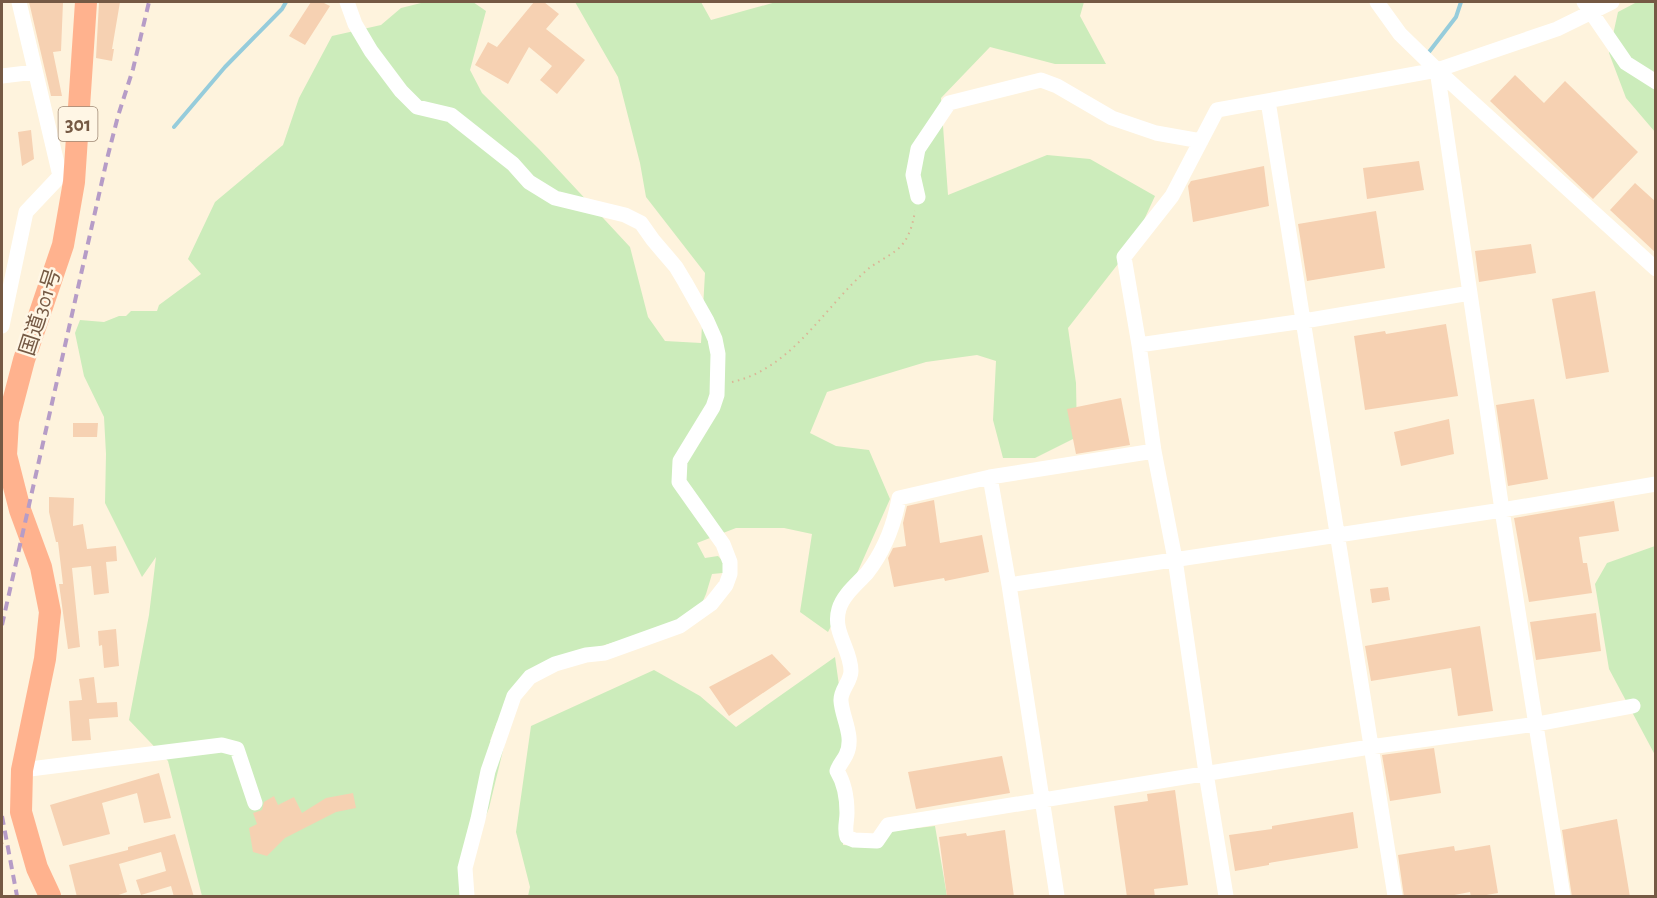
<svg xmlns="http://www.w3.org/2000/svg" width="1657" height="898" font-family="'Alegreya Sans','Noto Sans JP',sans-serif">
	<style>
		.green { fill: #ccecbb }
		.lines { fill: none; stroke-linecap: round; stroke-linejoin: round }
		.stream { stroke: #96ccdb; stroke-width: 4 }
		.building { fill: #f6d1b2 }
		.path { stroke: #dab596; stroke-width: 2; stroke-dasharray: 1.5 4.5; stroke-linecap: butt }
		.minor { stroke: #fff; stroke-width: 15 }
		.highway { stroke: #ffb28e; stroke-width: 22 }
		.rail { stroke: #b69cc7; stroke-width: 4; stroke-dasharray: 9 6; stroke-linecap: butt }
		.labels { text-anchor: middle; stroke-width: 5; stroke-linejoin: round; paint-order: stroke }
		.shield { fill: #fff6e5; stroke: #9e8874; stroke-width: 1.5 }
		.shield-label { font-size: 20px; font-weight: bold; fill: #755944 }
		.street-label { font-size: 21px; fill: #755944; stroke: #fff6e5 }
	</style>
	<rect width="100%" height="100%" fill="#fef3dd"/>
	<!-- green -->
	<path class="green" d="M425,2H473L486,11L470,70L482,93L539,149L630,247L648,317L665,341L701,343L705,273L646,197L640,163L618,77L575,2H701L711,20L776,2H1084L1080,16L1106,64H1055L990,47L941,98L948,195L1047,155L1090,159L1155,196L1132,246L1068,328L1076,383L1077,437L1035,458H1003L993,420L996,361L977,355L926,362L827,392L810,433L836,446L869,450L890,499L850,589L828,632L800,612L812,534L784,528H736L697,543L705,558L718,556L733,572L712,574L706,594L699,610L670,626L550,661L506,717L497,722L490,741L506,738L489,808L465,868L474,896H202L168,761L129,720L149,615L156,557L142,577L105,503L106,454L104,417L84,376L75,333L80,320L104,322L119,316H126L131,311H157L159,305L201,274L188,259L215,202L283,145L299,98L332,36L381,25L401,8Z
		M1637,2H1655V132L1626,98L1609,53L1618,12Z
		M1655,546V755L1609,669L1595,584L1607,563Z
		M835,657L846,735L839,754L843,845L877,847L892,831L935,826L947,896H528L530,887L516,832L531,726L654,670L700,696L736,727Z"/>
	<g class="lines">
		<!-- stream -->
		<path class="stream" d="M1429,52L1456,17L1461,2
			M174,127L225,67L282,9L286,2"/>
	</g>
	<!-- building -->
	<path class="building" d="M29,2H63L61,51L53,52L62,96H51Z
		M99,2H120L112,49H114L112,61L96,58Z
		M311,2H322L330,6L305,45L289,36Z
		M534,2H544L559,14L546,29L585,60L557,94L540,80L552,66L529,47L508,84L475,65L488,42L497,47Z
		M1515,75L1544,103L1565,81L1638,152L1593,199L1490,101Z
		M31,130L34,159L22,166L18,132Z
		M1419,161L1424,190L1367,199L1363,168Z
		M1264,166L1269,206L1193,222L1188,186L1191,181Z
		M1635,183L1656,202V253L1610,210Z
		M1376,211L1385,268L1307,281L1298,224Z
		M1531,244L1536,273L1479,282L1475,251Z
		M1595,291L1609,372L1566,379L1552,299Z
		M1446,324L1458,396L1365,410L1354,336L1385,331L1386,334Z
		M1121,398L1130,445L1076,454L1067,409Z
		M1534,399L1548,479L1508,486L1496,405Z
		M1449,419L1454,454L1401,466L1394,432Z
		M73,423H98L97,437H73Z
		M49,497L74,498L73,526L83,524L87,549L116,546L117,561L106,562L109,593L94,595L91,566L72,568L80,647L68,649L59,584H63L58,542H56L49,512Z
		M934,500L940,543L982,535L989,572L945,581L944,578L894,587L888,558L893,548L906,546L903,523L907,506Z
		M1614,501L1619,531L1579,537L1583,563H1587L1592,593L1529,602L1514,518Z
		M1388,587L1390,600L1372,603L1370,589Z
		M1596,613L1601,651L1536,660L1530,622Z
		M1480,626L1493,711L1458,716L1451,668L1371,681L1365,646Z
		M116,629L119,666L104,668L102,645L99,646L98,631Z
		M772,654L791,674L729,716L709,687Z
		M94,677L97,703L117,702L118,717L89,719L91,740L72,741L69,701L82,700L79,679Z
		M1434,748L1441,793L1390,801L1382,755Z
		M1002,756L1010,793L916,809L908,772Z
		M159,773L171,818L144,823L137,793L102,803L110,834L63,846L50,805Z
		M1175,790L1188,885L1154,889L1155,897H1127L1114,806L1148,801L1147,794Z
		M353,793L356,808L336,812L285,838L267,856L253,852L249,828L257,824L253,813L262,810L264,802L274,796L278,805L294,797L302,813L326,798Z
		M1353,812L1358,848L1269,863V865L1235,871L1229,835L1272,829V826Z
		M1617,819L1630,897H1572L1562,830Z
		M1005,830L1014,897H947L939,837L966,833L967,836Z
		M175,834L194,897H174L171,886L141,895L136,880L166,871L161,852L119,864L127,892L113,897H77L69,865L128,850V847Z
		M1490,845L1498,893L1475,897H1471L1470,892L1444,897H1404L1398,855L1454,846L1455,851Z"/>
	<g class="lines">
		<!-- path -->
		<path class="path" d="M732,382C792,369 824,307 868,269C878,261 893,255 902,245C910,235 913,223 915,211
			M2,843L12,849"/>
		<!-- minor -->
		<path class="minor" d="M19,2L60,176
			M347,2L355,24L371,51L401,91L417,107L451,115L513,164L529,182L555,198L625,215L641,223L653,240L676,267L685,282L707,321L715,339L718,354L717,395L713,407L680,461L679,482L723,544L730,562V574L726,585L711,604L680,626L605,653L586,655L555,664L530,677L514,696L488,771L478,819L465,868L467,896
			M1377,2L1400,34L1437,70L1656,269
			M1584,2L1626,63L1656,82
			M1437,70L1502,510L1563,896
			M2,76L35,72
			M1268,101L1395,896
			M918,197L913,175L918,149L949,103L1041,80L1057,86L1112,118L1156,133L1201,141
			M2,326L26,212L60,176
			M1139,345L1304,321L1470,293
			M1154,451L990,477L899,498C894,526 884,551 867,573C857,584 843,595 839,609C832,632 851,649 851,671C851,682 840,690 841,701C842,718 855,737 846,755C843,761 839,765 837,771C845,784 847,797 847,813C847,822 844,829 847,837L854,840L877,841L888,825L1370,747L1537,724L1633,706
			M990,477L1009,585L1057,896
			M1009,585L1502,510L1656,484
			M22,770L222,745L237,749L255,803
			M1226,896L1206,773L1175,559L1154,451L1139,345L1124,257L1172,196L1217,110L1437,70L1557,29L1612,2"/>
		<!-- highway -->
		<path class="highway" d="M50,896L37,868L21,812L22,770L45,659L50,612L41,567L20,510L6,455L8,421L24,360L63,245L74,182L86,2"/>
		<!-- rail -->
		<path class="rail" d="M2,625L107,159L118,116L133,69L149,2
			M2,816L17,896"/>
	</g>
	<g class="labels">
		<!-- shield labels -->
		<rect class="shield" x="58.5" y="107" width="39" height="34" rx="4.5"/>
		<g class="shield-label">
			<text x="78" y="131">301</text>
		</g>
		<!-- street labels -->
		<g class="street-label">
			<text transform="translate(40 312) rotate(-72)" y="7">国道301号</text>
		</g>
	</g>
	<!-- border -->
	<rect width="1657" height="898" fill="none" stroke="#755944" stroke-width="6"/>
</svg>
